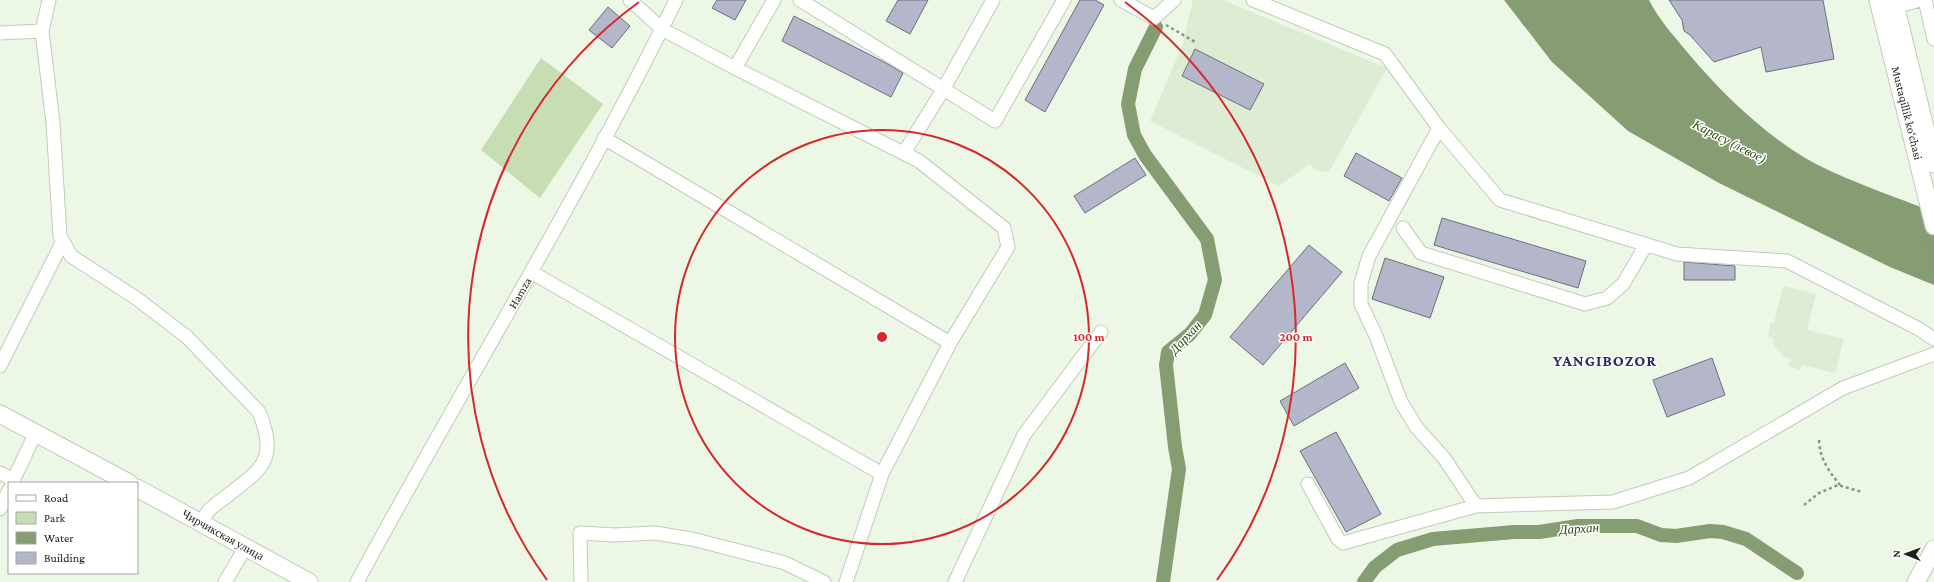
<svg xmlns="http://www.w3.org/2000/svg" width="1934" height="582" font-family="'Crimson Pro',serif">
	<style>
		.built { fill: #deecd3 }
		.green { fill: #c7deb4 }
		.water { fill: #869d73 }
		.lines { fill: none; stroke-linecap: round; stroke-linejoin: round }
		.canal { stroke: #869d73; stroke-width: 14 }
		.building { fill: #b4b7ca; stroke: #6c6f80 }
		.minor-casing { stroke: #c1cbb9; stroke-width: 15 }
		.major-casing { stroke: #c1cbb9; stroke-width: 19 }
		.path { stroke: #8c9386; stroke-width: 2.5; stroke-dasharray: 3 3; stroke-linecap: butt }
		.minor { stroke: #fff; stroke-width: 13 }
		.major { stroke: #fff; stroke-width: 17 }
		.ring { fill: none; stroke: #d62828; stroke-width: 2 }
		.labels { text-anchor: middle; stroke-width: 3; stroke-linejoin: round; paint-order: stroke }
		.street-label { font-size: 12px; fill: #1c2019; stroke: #fff }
		.water-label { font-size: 13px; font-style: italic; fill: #2d4a08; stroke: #fff }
		.district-label { font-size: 16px; font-weight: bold; letter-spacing: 1px; fill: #2c2d67; stroke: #fff }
		.centre { fill: #d62828; stroke: #fff; stroke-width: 2 }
		.ring-label { font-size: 12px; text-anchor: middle; font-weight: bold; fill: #d62828; stroke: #fff; stroke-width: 3; stroke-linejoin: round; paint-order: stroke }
	</style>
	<rect width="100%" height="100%" fill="#edf7e5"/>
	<!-- built -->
	<path class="built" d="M1193,0H1223L1387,68L1329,172L1315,170L1310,164L1279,186L1150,121L1182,46Z
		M1783,286L1816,294L1807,330L1844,339L1835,373L1802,365L1801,370L1788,366L1790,359L1784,357L1773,344L1774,338L1768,336L1771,322L1774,323Z"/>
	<!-- green -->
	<path class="green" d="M541,58L603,104L540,198L481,150Z"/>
	<!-- water -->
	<path class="water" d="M1504,0H1649C1659,20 1674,36 1688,53C1722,94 1769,139 1816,164C1854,183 1895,197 1934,212V285L1890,267L1719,183L1628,131L1552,62Z"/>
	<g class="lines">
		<!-- canal -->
		<path class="canal" d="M1156,27L1135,69L1128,104L1134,135L1145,155L1207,239L1215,280L1205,315L1190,334L1168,352L1166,365L1175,447L1179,469L1163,582
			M1364,582L1375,567L1397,550L1433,539L1514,532H1539L1578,526H1637L1661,535L1676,536L1710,531L1723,532L1746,539L1797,573"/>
	</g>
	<!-- building -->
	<path class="building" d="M717,0H746L735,20L712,8Z
		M898,0H928L910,34L886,21Z
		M1080,0H1095L1104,5L1045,112L1025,100Z
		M1669,0H1823L1834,59L1766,72L1761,47L1714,62L1690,35L1684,31L1682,20Z
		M608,7L630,26L612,48L589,30Z
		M794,16L884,62L903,73L891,97L782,41Z
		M1195,49L1264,84L1250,110L1182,76Z
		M1356,153L1402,178L1389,201L1344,176Z
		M1135,158L1146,175L1085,213L1074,196Z
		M1442,218L1586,261L1578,288L1434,245Z
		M1309,245L1342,272L1263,365L1230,337Z
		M1385,258L1444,277L1430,318L1372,299Z
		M1684,262L1735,266V280H1684Z
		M1712,358L1725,395L1667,417L1653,380Z
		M1345,363L1359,388L1294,426L1280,401Z
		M1336,432L1381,514L1346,532L1300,451Z"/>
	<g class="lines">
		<defs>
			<path id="minor" d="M49,0L42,31L53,123L60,236L71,256L136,298L187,337L259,412C279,462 261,469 223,499C212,507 207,510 201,523
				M630,0L662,29L735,68L919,161L1004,228L1008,247L950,343L882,474L846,582
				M800,0L995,121L1064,0
				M1121,0L1154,18L1174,0
				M1253,0L1385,54L1439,128L1500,200L1677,254L1787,261L1919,329L1934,339
				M1925,0L1934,39
				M1895,7L1920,0
				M0,33L42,31
				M735,68L774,0
				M1439,128L1369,256L1361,283V304L1376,336L1401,402L1417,428L1444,458L1476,506L1613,502L1689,478L1843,388L1934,354
				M604,138L950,343
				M904,153L944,88L993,0
				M1403,228L1421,253L1585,304L1607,298L1623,284L1646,245
				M531,272L882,474
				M0,366L63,241
				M0,473L14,480
				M12,483L36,432
				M1308,484L1338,539L1343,543L1476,506
				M0,509L9,490
				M225,582L245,548
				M357,582C462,387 579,199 676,0
				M581,582L580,533L615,535L655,533L692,539L785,563L824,582
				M955,582L1024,435L1101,332"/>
			<path id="major" d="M1878,0L1934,226
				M1894,0L1934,164
				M0,414L129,483
				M137,488L309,582
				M1916,582L1934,549"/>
		</defs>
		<!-- minor casing -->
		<use href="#minor" class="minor-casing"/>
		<!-- major casing -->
		<use href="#major" class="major-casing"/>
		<!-- path -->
		<path class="path" d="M1166,25L1197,43
			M1927,240L1934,270
			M1819,440C1820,459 1828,470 1840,485
			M1804,505L1819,493L1838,485L1862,492"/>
		<!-- minor -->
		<use href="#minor" class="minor"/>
		<!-- major -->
		<use href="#major" class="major"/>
	</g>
	<!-- distance rings -->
	<g class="ring">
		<circle cx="882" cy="337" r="207"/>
		<path d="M547 580A414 414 0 0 1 639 2M1125 2A414 414 0 0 1 1217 580"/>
	</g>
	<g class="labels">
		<!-- street labels -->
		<g class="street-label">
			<text transform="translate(1907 113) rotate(76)" y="4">Mustaqillik ko‘chasi</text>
			<text transform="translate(520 293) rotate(-60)" y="4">Hamza</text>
			<text transform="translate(223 535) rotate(29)" y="4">Чирчикская улица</text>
		</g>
		<!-- water labels -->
		<g class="water-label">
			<text transform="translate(1730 141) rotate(27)" y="5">Карасу (левое)</text>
			<text transform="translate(1185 337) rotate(-47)" y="5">Дархан</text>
			<text transform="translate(1579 528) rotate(-4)" y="5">Дархан</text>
		</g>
		<!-- district labels -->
		<g class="district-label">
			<text x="1605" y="366">YANGIBOZOR</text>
		</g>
	</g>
	<circle cx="882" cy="337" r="6" class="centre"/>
	<g class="ring-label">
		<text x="1089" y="341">100 m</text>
		<text x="1296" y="341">200 m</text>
	</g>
	<!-- legend -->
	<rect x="8" y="482" width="130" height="92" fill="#ffffff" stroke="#a4a6a3"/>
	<rect x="16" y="495" width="20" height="6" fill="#ffffff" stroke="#a4a6a3"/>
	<text x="44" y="502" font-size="12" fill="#1c2019">Road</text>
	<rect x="16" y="512" width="20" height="12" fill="#c7deb4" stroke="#a4a6a3"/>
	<text x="44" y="522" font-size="12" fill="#1c2019">Park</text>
	<rect x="16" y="532" width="20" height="12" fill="#869d73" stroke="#a4a6a3"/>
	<text x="44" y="542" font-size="12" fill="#1c2019">Water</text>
	<rect x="16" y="552" width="20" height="12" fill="#b4b7ca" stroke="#a4a6a3"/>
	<text x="44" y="562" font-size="12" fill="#1c2019">Building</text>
	<!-- north arrow -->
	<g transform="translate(1906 554) rotate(271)" stroke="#ffffff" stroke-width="3" paint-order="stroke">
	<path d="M0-3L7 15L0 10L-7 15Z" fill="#1c2019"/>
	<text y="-6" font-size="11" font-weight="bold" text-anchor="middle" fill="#1c2019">N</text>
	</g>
</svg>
